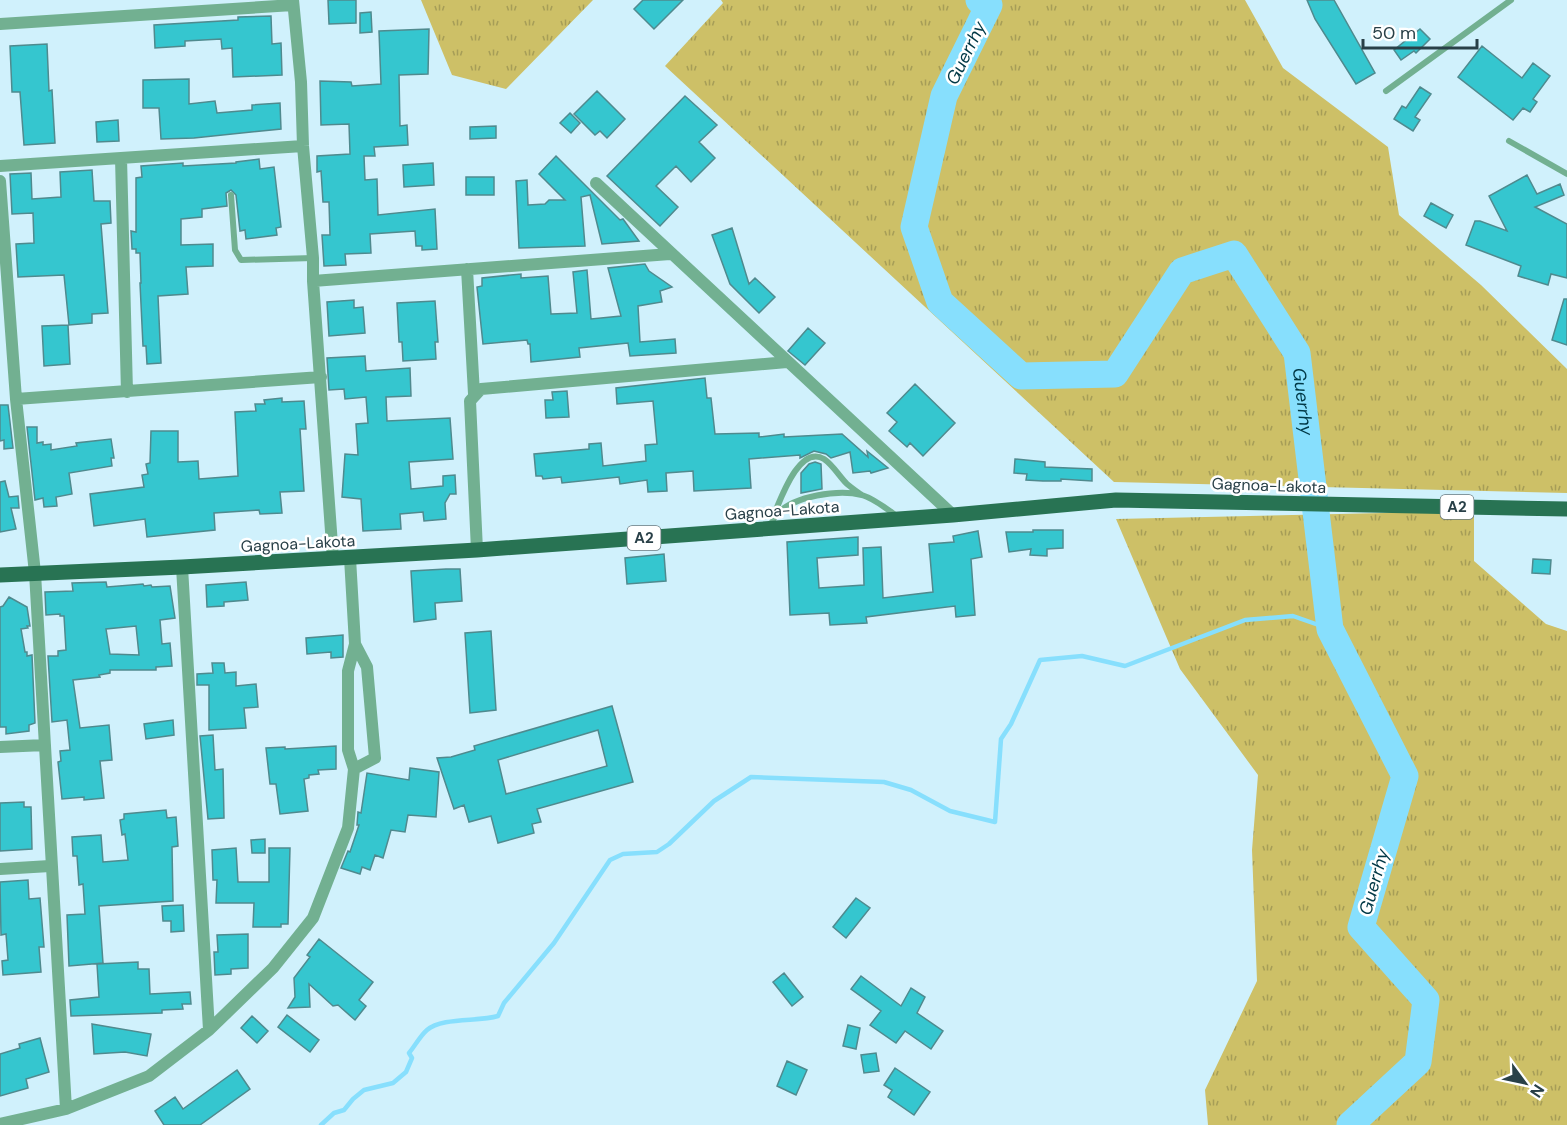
<svg xmlns="http://www.w3.org/2000/svg" width="1567" height="1125" font-family="'DM Sans',sans-serif">
	<style>
		.grass { fill: url(#grass-tufts) }
		.lines { fill: none; stroke-linecap: round; stroke-linejoin: round }
		.stream { stroke: #87dffd; stroke-width: 4.5 }
		.river { stroke: #87dffd; stroke-width: 27 }
		.building { fill: #35c6cf; stroke: #4f8a8e; stroke-width: 1.5; fill-rule: evenodd }
		.service { stroke: #72b091; stroke-width: 6 }
		.minor { stroke: #72b091; stroke-width: 12 }
		.primary { stroke: #287353; stroke-width: 15 }
		.labels { text-anchor: middle; stroke-width: 5; stroke-linejoin: round; paint-order: stroke }
		.shield { fill: #fff; stroke: #69797f; stroke-width: 1.5 }
		.shield-label { font-size: 15px; font-weight: bold; fill: #294048 }
		.street-label { font-size: 16px; fill: #294048; stroke: #fff }
		.water-label { font-size: 18px; font-style: italic; fill: #003846; stroke: #fff }
	</style>
	<defs>
		<pattern id="grass-tufts" width="24" height="20" patternUnits="userSpaceOnUse" patternTransform="scale(1.5)"><rect width="24" height="20" fill="#cdc067"/><path d="M3 7l-1-3M5 7V3M7 7l1-3M15 17l-1-3M17 17v-4M19 17l1-3" fill="none" stroke="#a69d57"/></pattern>
	</defs>
	<rect width="100%" height="100%" fill="#d0f1fc"/>
	<!-- grass -->
	<path class="grass" d="M421,0H593L506,89L452,75Z
		M721,0H1245L1283,68L1388,147L1399,215L1481,285L1567,369V493L1114,482L665,66L723,3Z
		M1474,511V561L1546,624L1567,631V1125H1208L1205,1090L1257,981L1252,850L1258,775L1180,669L1116,519Z"/>
	<g class="lines">
		<!-- stream -->
		<path class="stream" d="M321,1125L334,1113L344,1110L353,1099L364,1090L393,1083L406,1072L412,1058L409,1053C415,1046 420,1036 427,1030C442,1017 478,1022 498,1016L504,1003L554,943L610,860L623,854L657,852L669,844L714,801L751,777L884,782L911,790L950,811L995,822L1001,739L1011,724L1040,660L1082,656L1125,666L1245,620L1293,616L1330,629"/>
		<!-- river -->
		<path class="river" id="s1" d="M979,0L989,5L944,96L914,227L940,302L1021,376L1115,374L1182,271L1234,254L1297,353L1330,629L1405,776L1361,927L1426,1000L1418,1062L1350,1125"/>
	</g>
	<!-- building -->
	<path class="building" d="M328,0H356V23L329,24Z
		M643,0H683L654,29L634,9Z
		M1307,0H1334L1375,73L1356,84L1315,19Z
		M371,12L372,32L360,33V13Z
		M271,16L272,44L281,43L282,75L233,77L232,48L222,49L221,39L185,41V46L155,48L154,25L238,20V17Z
		M429,29L428,74L399,75L400,126L407,125L408,145L374,147L375,156H364L365,180L377,179L378,215L435,209L437,249L422,250V246H416L415,231L370,234L371,253L345,254L346,265L324,266L322,235H330L329,202H323L321,171L317,172V156L350,154L349,124L321,125L320,81L351,82L352,86L381,84L379,31Z
		M1420,29L1430,39L1416,53L1414,51L1401,60L1394,50Z
		M47,44L49,91L52,90L55,143L24,145L20,92H12L10,46Z
		M1482,46L1522,78L1533,63L1550,76L1533,99L1537,102L1530,112L1523,108L1513,120L1458,77Z
		M189,79V104L215,101L217,113L252,110V105L280,103L281,129L194,138L161,139L159,108H143V80Z
		M1420,87L1431,94L1415,117L1420,120L1413,131L1394,119L1402,106L1406,108Z
		M597,91L625,119L607,138L600,131L595,135L574,114Z
		M685,96L717,125L699,142L715,158L691,182L676,166L656,186L678,207L660,226L607,176Z
		M570,113L580,123L571,133L560,123Z
		M118,120L119,141L97,142L96,122Z
		M496,126V138L470,139V127Z
		M556,156L620,220L623,219L639,241L602,244L590,195L581,197L585,246L519,248L516,181L527,180L528,205L545,204L549,200H565L539,174Z
		M259,159L260,169L274,167L281,227L276,228L277,235L246,239L245,230L240,231L236,195L231,190L226,193L227,206L202,209V217L181,219V245L213,244V266L186,267L188,294L158,296L161,363L147,364L146,346H143L140,283H141L140,253H136V249H132L131,231L136,232V178L142,177L141,166L183,163V166L236,163V162Z
		M433,163L434,185L404,187L403,165Z
		M92,170L94,201H110L111,223L101,224L108,313L92,314V323L69,325L64,275L18,277L16,244L34,243L33,213L12,214L10,174L31,173L32,199L61,197L60,172Z
		M1527,175L1537,194L1560,184L1564,195L1535,207L1567,224V278L1551,274L1548,285L1518,276L1521,266L1466,245L1475,221H1480L1507,231L1489,196Z
		M466,177H494V195H466Z
		M1431,203L1453,215L1446,228L1424,216Z
		M732,228L749,284L755,278L775,297L759,313L730,284L712,235Z
		M645,264L649,271L672,287L660,291L662,302L638,306L640,342L675,339L676,353L630,356L628,343L579,348L580,357L531,362L530,344H528L527,340L483,344L477,287L482,286V278L521,274V278L548,276L551,314L577,313L573,272L587,270L591,319L621,316L608,268Z
		M1564,299H1567V345L1552,340Z
		M354,300V308L363,307L365,333L329,336L327,302Z
		M435,301L438,342H435L436,359L403,361L402,342H399L397,303Z
		M68,325L70,364L44,366L42,326Z
		M808,328L825,343L805,365L788,351Z
		M365,356L366,371L410,368L411,396L386,397L387,421L450,418L453,459L409,462L411,489L443,486V476L455,475L456,494H450L445,503L446,519L424,521L423,512L400,514L401,529L363,531L361,499L342,497L345,454L358,455L356,424L368,423L366,397L345,399L344,389L329,390L327,358Z
		M705,378L707,398H711L715,434L759,433V437L784,434V437L842,434L868,457L867,451L888,468L871,473L870,471L853,473L850,452L831,458L826,454L814,451L800,458V455L749,459L751,488L694,491L693,471L666,473L667,491L648,492L647,480L620,484L619,477L562,483L561,477L543,479L542,476H536L534,454L589,449V444L601,443L603,466L646,461L645,445L657,444L653,401L617,404L616,388Z
		M915,384L955,423L923,456L910,443L907,447L889,431L897,422L887,413Z
		M567,391L569,417L546,418L545,400H553L552,392Z
		M282,398V402L304,401L306,429H300L304,491L280,492L282,513L260,514L259,510L214,513L215,530L147,537L145,519L94,526L90,494L144,487L142,475L148,474L146,464L150,463L151,431H178V462L198,461L199,479L238,476L235,412L256,411L255,404H265L264,400Z
		M0,405H8L13,448L4,449V440L0,441Z
		M27,427H37V443L43,442V445L51,444V450L77,446L76,443L111,439L114,458H111L112,466L69,473L72,494L56,497L57,506L44,507L43,498L35,500Z
		M1015,459L1045,462V467L1092,469V481L1061,479V481H1043L1026,480L1027,474L1014,473Z
		M815,462L821,464L822,489L801,493V473L809,464Z
		M5,481L9,497L18,496L19,508H11L16,529L0,532V482Z
		M1033,530H1063V548L1047,549V556L1030,555L1031,549L1009,552L1006,532H1033Z
		M978,531L982,557L971,559L975,615L956,617L955,606L866,617L867,623L830,625L829,613L790,615L787,542L858,537V555L817,558L819,588L864,585L863,548L881,547L883,598L933,592L929,544L954,542L953,536Z
		M664,554L666,581L627,584L625,558Z
		M1533,559L1551,560L1550,574L1532,573Z
		M446,569H460L462,601L435,603L436,619L414,622L411,571Z
		M106,582L107,587L143,584L144,586L151,585L152,587L170,586L175,618L160,620L162,644L170,643L172,666L156,667V670H110V673L99,675L100,677L73,680L80,728L109,725L112,760L100,761L104,798L84,800V797L62,799L58,762L61,761L60,751L70,750L67,720L52,722L48,656H58V651L66,650L64,616H60V614L46,615L45,592L73,591L72,583ZM136,626L139,655L110,654L106,629Z
		M246,582L248,600L224,602V606L207,607L206,585Z
		M9,597L27,607L30,626H27L28,628L21,629L25,652H27V656L32,655L35,723L29,725V731L6,734V727H0V607L3,606Z
		M491,631L496,710L470,713L465,633Z
		M343,635V657L331,658V652L307,654L306,638Z
		M212,663H224L225,673L236,672V686L256,684L258,707L244,708L246,728L209,730V685H197V674L213,673Z
		M612,706L633,782L537,809L541,822L532,824L534,833L498,843L491,816L469,822L464,805L454,809L437,758L451,757L475,750L474,746ZM598,730L607,766L506,794L498,760Z
		M173,720L174,735L146,739L144,724Z
		M213,735L215,770L223,769L224,818L208,819L200,736Z
		M336,746V769L318,770L319,774L309,775V778L304,779L308,811L280,814L276,784H270L266,748L285,747V749Z
		M410,768L439,772L436,817L408,815L405,832L391,830L383,858L375,855L370,870L362,867L360,874L341,868L348,851L350,852L359,825H357L358,812L361,813L367,773L409,780Z
		M24,802V807H31L32,849L0,851V803Z
		M166,810L167,818L176,817L178,846L172,847L173,901L99,906L103,963L69,966L67,915L85,914L83,884L79,885L77,856H73L72,837L101,835L103,862L128,860L125,834L122,835L120,820L124,819V814Z
		M265,839V853H252L251,840Z
		M236,848L238,882H269V848H290L288,924H281V927H253L254,903H216L217,880H213L212,850Z
		M28,880L29,899L40,898L44,947H39L41,972L3,975L2,961L8,960L6,934L1,935L0,882Z
		M856,898L870,908L846,938L833,927Z
		M183,905L184,931L171,932V921H163L162,906Z
		M248,934V968L231,969V974L215,975L214,952H218L217,935Z
		M319,939L373,982L359,1000L366,1006L355,1020L338,1005L333,1006L309,984L310,1007L288,1008L295,997L294,978L310,957L307,955Z
		M138,962V969H149L150,994L190,992L191,1004H182L183,1009L162,1010V1013L71,1016L70,1000L99,997L97,964Z
		M784,973L803,997L792,1006L773,982Z
		M861,976L901,1006L911,988L925,997L917,1013L943,1031L931,1049L905,1031L896,1043L870,1025L881,1011L851,989Z
		M287,1015L319,1040L310,1052L278,1027Z
		M252,1016L268,1031L257,1043L241,1028Z
		M92,1024L151,1034L147,1056L125,1052L94,1054Z
		M848,1025L860,1028L856,1049L843,1046Z
		M40,1038L49,1072L26,1079L28,1088L0,1096V1054L20,1048L19,1044Z
		M876,1053L879,1071L864,1073L861,1055Z
		M787,1061L807,1070L796,1095L777,1086Z
		M895,1068L930,1092L914,1115L888,1097L892,1090L884,1085Z
		M237,1070L250,1089L200,1125H164L155,1111L175,1097L183,1109Z"/>
	<g class="lines">
		<!-- service -->
		<path class="service" d="M1386,91L1511,0
			M1509,141L1567,174
			M231,195L235,250L241,260L313,258
			M773,517C780,501 799,444 824,459C833,465 839,476 847,484C852,488 857,492 862,495
			M770,526C772,522 774,517 777,514C794,496 838,489 862,495C875,499 887,509 898,517"/>
		<!-- minor -->
		<path class="minor" d="M293,0L301,82L303,146L313,258V281L333,559
			M0,24L293,5
			M121,158L127,392
			M0,166L303,146
			M0,181L16,399L35,573L66,1109
			M596,183L953,515
			M467,269L474,394
			M313,281L670,254
			M16,399L321,377
			M477,550L470,401L481,389L787,362
			M182,567L209,1030
			M0,747L45,745
			M354,769L375,758L367,667L355,644
			M0,869L50,866
			M0,1124L66,1109L149,1076L209,1030L273,968L313,918L348,828L354,769L348,750V671L355,644L350,558"/>
		<!-- primary -->
		<path class="primary" d="M0,575L182,567L477,550L953,515L1116,500L1567,509"/>
	</g>
	<g class="labels">
		<!-- shield labels -->
		<g class="shield">
			<rect x="1440.5" y="495" width="33" height="24" rx="4.5"/>
			<rect x="627.5" y="526" width="33" height="24" rx="4.5"/>
		</g>
		<g class="shield-label">
			<text x="1457" y="512">A2</text>
			<text x="644" y="543">A2</text>
		</g>
		<!-- street labels -->
		<g class="street-label">
			<text transform="translate(1269 485) rotate(2)" y="6">Gagnoa-Lakota</text>
			<text transform="translate(782 510) rotate(-4)" y="6">Gagnoa-Lakota</text>
			<text transform="translate(298 543) rotate(-3)" y="6">Gagnoa-Lakota</text>
		</g>
		<!-- water labels -->
		<g class="water-label">
			<text transform="translate(966 53) rotate(-64)" y="6">Guerrhy</text>
			<text dy="6" stroke="none"><textPath href="#s1" startOffset="874">Guerrhy</textPath></text>
			<text transform="translate(1374 882) rotate(-74)" y="6">Guerrhy</text>
		</g>
	</g>
	<!-- north arrow -->
	<g transform="translate(1525 1083) rotate(123)" stroke="#ffffff" stroke-width="4.5" paint-order="stroke">
	<path d="M0-4.5L10 22L0 15L-10 22Z" fill="#294048"/>
	<text y="-9" font-size="16" font-weight="bold" text-anchor="middle" fill="#294048">N</text>
	</g>
	<!-- scale -->
	<path d="M1363 39v9h114v-9" fill="none" stroke="#294048" stroke-width="3"/>
	<text x="1372" y="39" font-size="18" fill="#294048" stroke="#ffffff" stroke-width="4.5" paint-order="stroke">50 m</text>
</svg>
